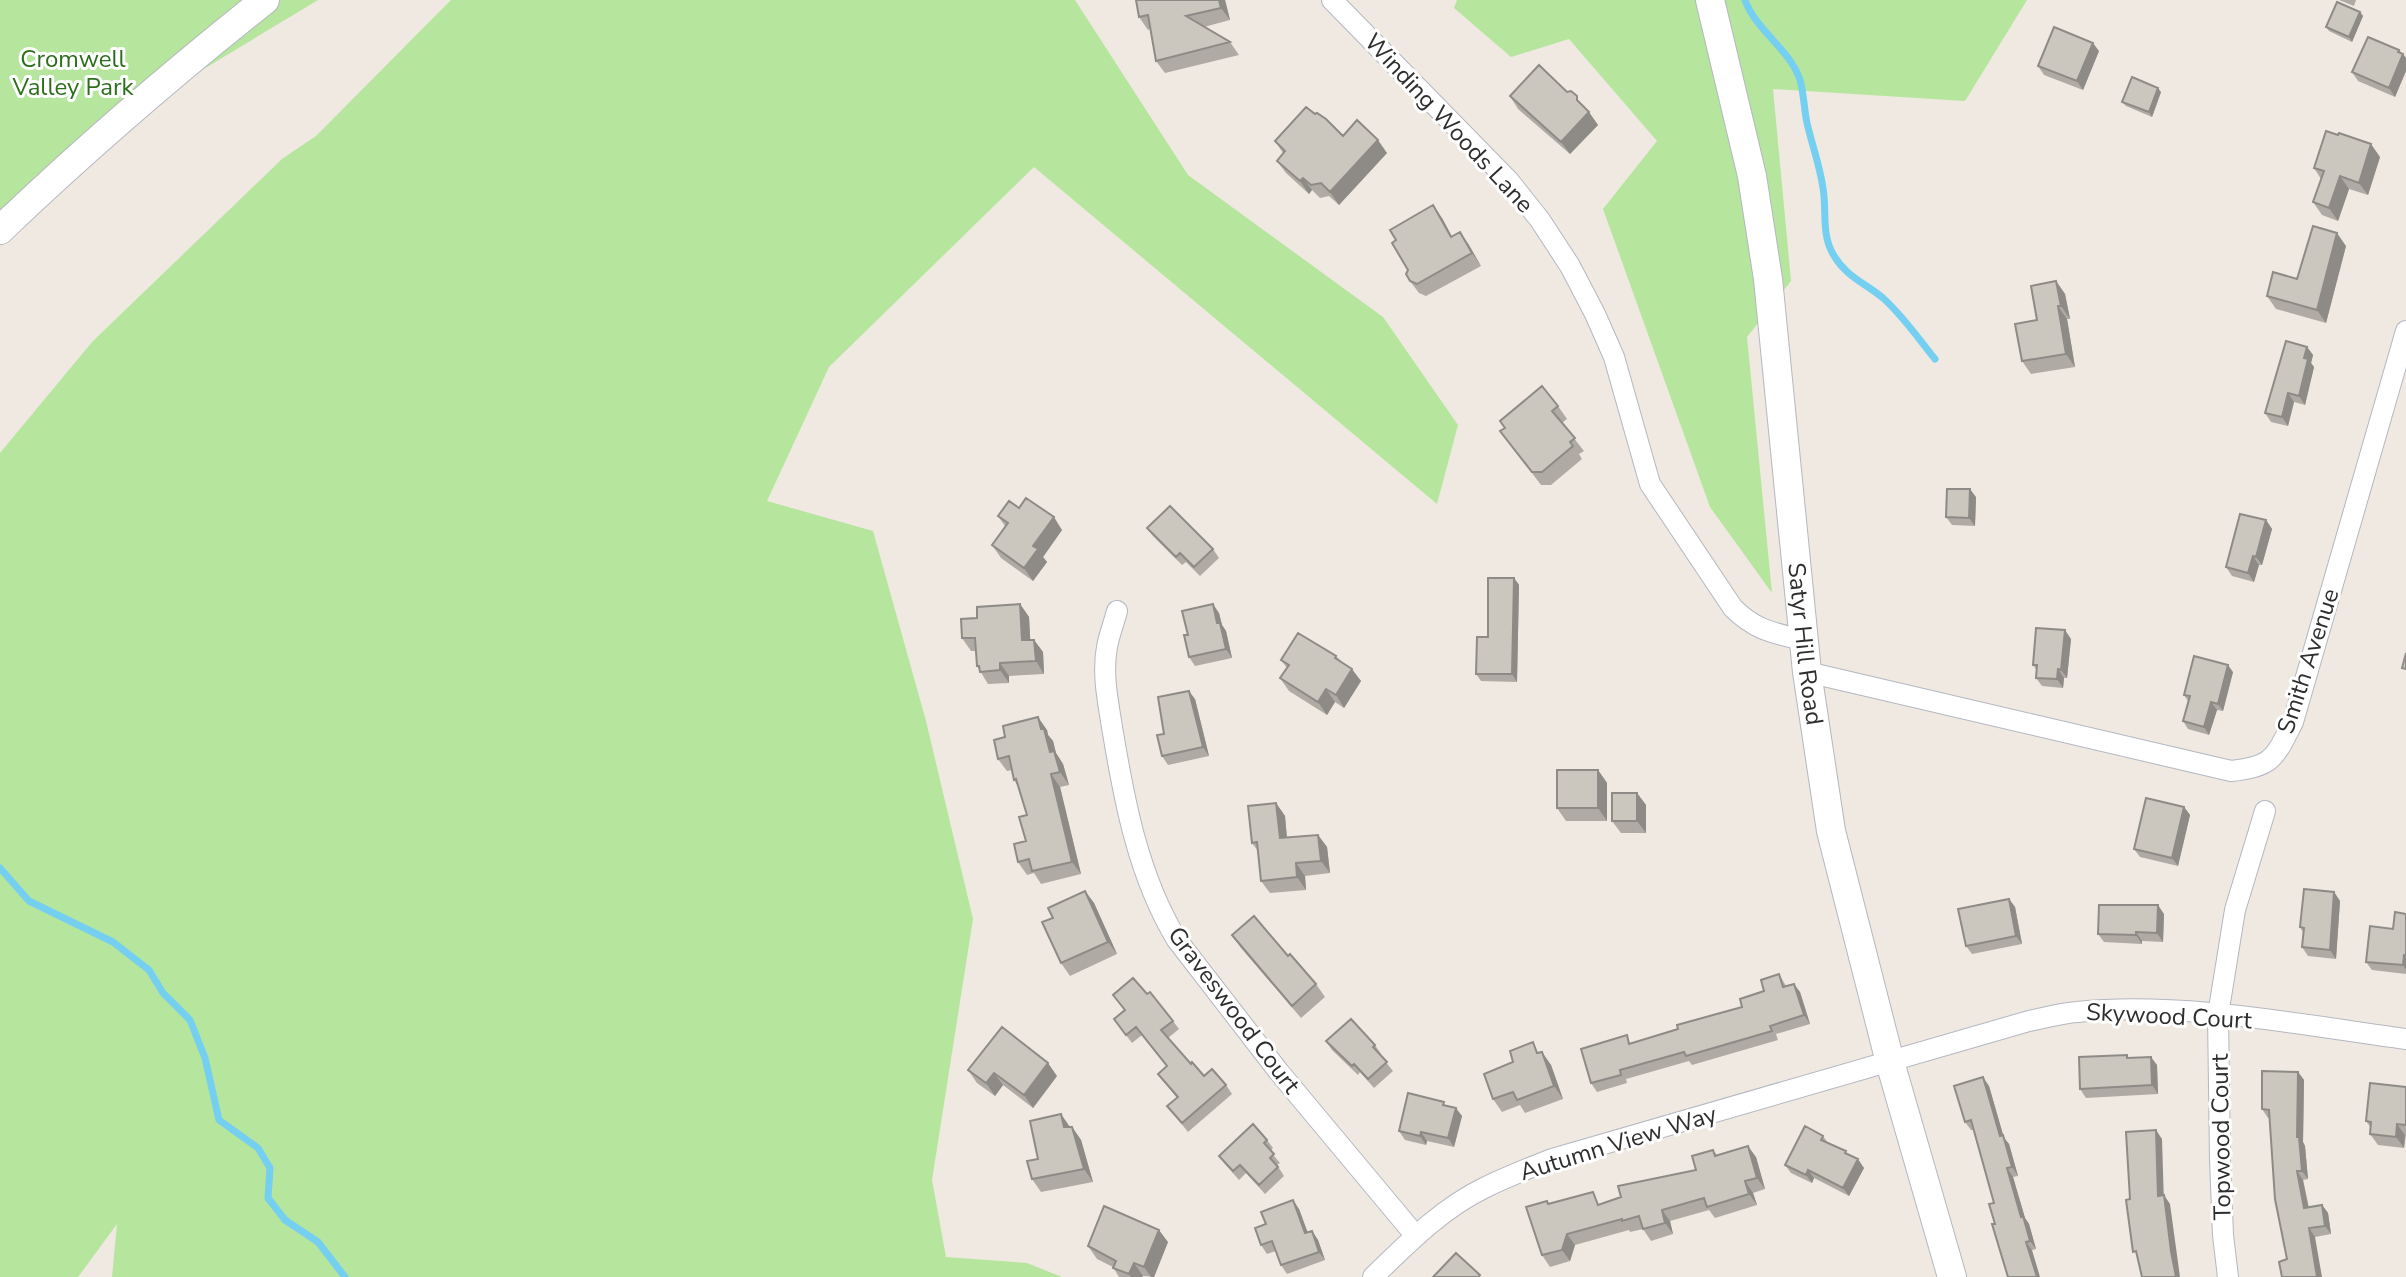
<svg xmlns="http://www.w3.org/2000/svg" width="2406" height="1277" font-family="'Nunito Sans',sans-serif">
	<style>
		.green { fill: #b6e59e }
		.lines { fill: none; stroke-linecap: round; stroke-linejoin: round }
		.stream { stroke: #75cff0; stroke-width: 7 }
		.street-casing { stroke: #b4b7c1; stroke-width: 22 }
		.secondary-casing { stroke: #b4b7c1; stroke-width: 30 }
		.street { stroke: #fff; stroke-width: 20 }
		.secondary { stroke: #fff; stroke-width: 28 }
		.wall { fill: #afaba4 }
		.shaded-wall { fill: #8e8b86 }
		.building { fill: #cbc7bf; stroke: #8e8b86; stroke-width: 2 }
		.labels { text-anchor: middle; stroke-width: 6; stroke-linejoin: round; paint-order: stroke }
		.park-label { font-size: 24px; fill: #2c6e1b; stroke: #fff }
		.street-label { font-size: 24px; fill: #2e2e2e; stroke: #fff }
	</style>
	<rect width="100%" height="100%" fill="#efe9e1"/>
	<!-- green -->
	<path class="green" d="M0,0H318L187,79L0,233Z
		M451,0H1075L1188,175L1383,317L1458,425L1437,504L1034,167L829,367L767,501L873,531L926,721L973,919L932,1180L946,1257L1027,1263L1062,1277H112L117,1224L78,1277H0V453L92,342L282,159L316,136Z
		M1457,0H2027L1965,101L1773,89L1791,281L1747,337L1772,593L1710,507L1603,209L1657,141L1569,39L1511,57L1454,8Z"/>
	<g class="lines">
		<!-- stream -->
		<path class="stream" d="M1745,0C1756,31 1790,49 1800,80C1804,94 1804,109 1807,123C1812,145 1820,166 1823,188C1827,211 1821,233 1833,254C1845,276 1865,283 1883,298C1903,316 1918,338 1935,359
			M0,868L29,901L113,942L149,970L163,993L190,1020L205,1058L219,1120L258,1148L270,1168L268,1198L285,1220L318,1242L345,1277"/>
		<defs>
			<path id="street" d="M1332,0L1509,181L1540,220L1570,266L1595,314L1614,357L1650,484L1733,608C1755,630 1773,633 1803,640
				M1117,611C1114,623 1109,635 1107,647C1102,673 1108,702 1112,727C1124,800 1138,876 1177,940L1279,1072L1415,1235
				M1807,672L2231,771C2273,767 2275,757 2293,722L2406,331
				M1373,1277C1407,1244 1441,1209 1484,1188C1506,1177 1529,1168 1552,1159L2029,1021C2045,1018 2061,1013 2077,1012C2181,1001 2302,1025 2406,1039
				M2228,1277L2223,1235L2220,1159L2218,1015L2235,910L2265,811"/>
			<g id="secondary">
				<path id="s1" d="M1710,0L1752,176L1768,279L1807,672L1831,831L1890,1062L1952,1277"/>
				<path d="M0,230C85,149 173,73 265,0"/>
			</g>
		</defs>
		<!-- street casing -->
		<use href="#street" class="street-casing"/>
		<!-- secondary casing -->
		<use href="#secondary" class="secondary-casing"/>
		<!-- street -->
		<use href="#street" class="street"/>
		<!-- secondary -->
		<use href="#secondary" class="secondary"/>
	</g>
	<!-- wall -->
	<path class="wall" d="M1225,0L1230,20L1204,27L1230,42L1239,55L1165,73L1156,61L1150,29L1148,30L1139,17Z
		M2339,0H2356L2354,6Z
		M2360,12L2363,16L2352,42L2329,31L2326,27Z
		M2399,50L2406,58V71L2395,97L2358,81L2352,72Z
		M2099,51L2083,90L2044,75L2038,66Z
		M2161,92L2152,117L2126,106L2122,102Z
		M1510,96L1585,108L1598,125L1570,154L1518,109Z
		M1315,114L1343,136L1387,153L1339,205L1329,196L1320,198L1312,190L1309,194L1286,173L1277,161L1283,153L1275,141Z
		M2380,157L2368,195L2349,189L2338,221L2322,215L2313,202L2321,179L2314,168Z
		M1442,218L1452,237L1460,232L1481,266L1426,296L1419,293L1410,281L1408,270Z
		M2346,246L2326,323L2276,309L2267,296L2297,279Z
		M2056,281L2065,294L2070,319H2067L2075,367L2031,374L2022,361L2037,320Z
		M2307,347L2313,355L2311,363L2314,367L2305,405L2294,402L2288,426L2271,422L2265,413Z
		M1558,406L1567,419L1562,423L1584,451L1579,454L1582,459L1551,485H1541L1500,431Z
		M1976,497L1975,526L1952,525L1946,517Z
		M1019,508L1062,530L1043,557L1047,562L1033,581L1001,558L992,545L1005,526L998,516Z
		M2266,520L2272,529L2262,565H2259L2254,582L2232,576L2226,567Z
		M1147,528L1213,549L1219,558L1200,576L1186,562L1182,565L1153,536Z
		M1514,578L1519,585L1517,682L1481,681L1476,674Z
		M1020,604L1029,617L1030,640H1034L1043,652L1044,674L1009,676V683L988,684L977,666L976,651H971L962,638L977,618Z
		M1219,613L1222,625L1226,631L1232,658L1195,666L1189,657Z
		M2071,639L2067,678H2064L2063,688L2042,686L2036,678V669L2033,665Z
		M1336,656L1361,681L1344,708L1335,702L1327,715L1289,691L1280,678L1287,668L1281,660Z
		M2233,672L2223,711L2217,710L2209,735L2188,729L2183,721L2188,701L2184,695Z
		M1195,699L1209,756L1168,765L1162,756L1164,734Z
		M1047,730L1048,735L1053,741L1056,753L1063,764L1069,785L1060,787L1081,874L1041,884L1034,873L1027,875L1018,862L1026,841L1027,815L1018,786L1014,780L1012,770L1007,771L998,759Z
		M1598,770L1607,783V821H1566L1557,808Z
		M1637,793L1646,805V833H1621L1612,821Z
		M1276,803L1285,816L1287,838L1318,835L1327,847L1330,873L1305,876L1306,890L1270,893L1261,881L1258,851L1252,843Z
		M2184,807L2190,815L2178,866L2140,857L2134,849Z
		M1085,891L1094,903L1117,954L1070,976L1061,963L1053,918Z
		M2334,892L2340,901L2336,959L2308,956L2302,947L2303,932L2300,927Z
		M2009,899L2015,907L2022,944L1972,954L1966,946Z
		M2164,914L2163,942L2142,941V944L2104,942L2098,934Z
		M2406,914V974L2372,970L2366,962Z
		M1232,935L1288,956L1316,984L1325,997L1301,1018L1241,948Z
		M1779,974L1786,986L1800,992L1810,1024L1776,1034L1778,1040L1692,1065L1689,1061L1626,1079L1627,1083L1597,1092L1591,1083L1632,1043L1678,1029L1742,1007L1764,991Z
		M1147,994L1173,1021L1179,1029L1168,1038L1191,1064L1204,1076L1226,1085L1232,1094L1188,1132L1167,1106L1177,1098L1158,1074L1167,1067L1142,1035L1132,1043L1114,1019L1124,1010L1113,995Z
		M1326,1041L1375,1045L1381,1054L1380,1055L1393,1071L1374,1088L1360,1072L1358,1075L1332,1050Z
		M1540,1052L1551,1065L1563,1099L1525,1113L1520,1105L1502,1112L1493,1099Z
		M2129,1057L2157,1065L2158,1094L2086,1098L2080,1089Z
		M968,1070L1057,1076L1033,1108L1003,1085L995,1096L977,1083Z
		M2298,1072L2304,1080L2303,1142L2305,1146L2308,1179L2303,1180L2309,1207L2322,1205L2328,1213L2331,1234L2315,1237L2287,1259L2269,1118H2268L2262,1109Z
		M1989,1086L2004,1138L2009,1144L2018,1176L2013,1177L2025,1218L2029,1224L2036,1249L2032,1250L1995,1224L1994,1203L1973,1130H1971L1965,1122Z
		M2406,1087V1135L2404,1148L2378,1145L2370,1134L2371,1128L2366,1121Z
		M1447,1105L1462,1116L1454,1147L1427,1141L1426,1145L1405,1140L1399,1131Z
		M1070,1127H1072L1081,1140L1093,1182L1041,1192L1032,1179L1038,1159Z
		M1823,1136L1828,1143L1848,1154L1864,1168L1849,1196L1814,1178L1812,1183L1791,1173L1785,1165Z
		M1267,1140L1273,1148L1270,1151L1280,1163L1277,1165L1284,1176L1265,1194L1246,1173L1239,1180L1225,1164L1219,1156Z
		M1713,1150L1717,1155L1756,1157L1765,1189L1753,1193L1757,1205L1715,1218L1709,1210L1670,1221L1673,1234L1651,1241L1643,1229L1630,1232L1629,1230L1575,1245L1570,1261L1550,1267L1542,1255L1547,1201L1549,1204H1601L1696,1170Z
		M1299,1209L1308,1233L1312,1231L1318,1240L1325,1260L1287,1274L1281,1265L1276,1251L1267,1254L1261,1245L1266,1224Z
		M1168,1242L1154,1277L1143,1276L1142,1277H1119L1113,1267L1097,1259L1088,1246Z"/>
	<!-- shaded-wall -->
	<path class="shaded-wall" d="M1219,0H1225L1230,20L1221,8Z
		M2360,12L2363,16L2352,42L2349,37Z
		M2093,43L2099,51L2083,90L2077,81Z
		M2399,50L2403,56V54L2406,58V71L2395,97L2389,88Z
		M2158,88L2161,92L2152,117L2149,112Z
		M1589,112L1598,125L1570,154L1561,142Z
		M1378,140L1387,153L1339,205L1330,192Z
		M2371,144L2380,157L2368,195L2359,183Z
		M2340,176L2349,189L2338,221L2329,208Z
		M1303,178L1312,190L1309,194L1300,181Z
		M1433,205L1442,218L1459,250L1451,237Z
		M1460,232L1469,245L1481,266L1472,253Z
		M2337,233L2346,246L2326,323L2317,310Z
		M2056,281L2065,294L2070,319L2061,306Z
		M2058,306L2067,319L2075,367L2066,354Z
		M2307,347L2313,355L2311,363L2314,367L2305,405L2299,396Z
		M2288,393L2294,402L2288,426L2282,417Z
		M1970,489L1976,497L1975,526L1969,518Z
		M1054,517L1062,530L1043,557L1047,562L1033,581L1024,568L1033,546Z
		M2266,520L2272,529L2262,565L2256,557Z
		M2253,556L2259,565L2254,582L2248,573Z
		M1514,578L1519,585L1517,682L1512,674Z
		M1020,604L1029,617L1031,653L1022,640Z
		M1213,604L1219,613L1222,625L1226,631L1232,658L1226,649L1217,623Z
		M2065,630L2071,639L2067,678L2061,670Z
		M1034,640L1043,652L1044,674L1036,661Z
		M1000,663L1009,676V683L1000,670Z
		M2228,665L2233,672L2223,711L2218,704Z
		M1352,669L1361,681L1344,708L1336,695Z
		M2058,669L2064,678L2063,688L2057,679Z
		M1326,689L1335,702L1327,715L1318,702Z
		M1189,691L1195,699L1209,756L1203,747Z
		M2211,702L2217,710L2209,735L2204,727Z
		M1038,717L1047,730L1048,735L1053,741L1056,753L1063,764L1069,785L1060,772L1050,752L1041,729Z
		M1598,770L1607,783V821L1598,808Z
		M1051,774L1060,787L1081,874L1072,862Z
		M1637,793L1646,805V833L1637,821Z
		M1276,803L1285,816L1288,851L1280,838Z
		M2184,807L2190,815L2178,866L2172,858Z
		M1318,835L1327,847L1330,873L1321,861Z
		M1296,863L1305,876L1306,890L1297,877Z
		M1085,891L1094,903L1117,954L1108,942Z
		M2334,892L2340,901L2336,959L2330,950Z
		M2009,899L2015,907L2022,944L2016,936Z
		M2158,905L2164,914L2163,942L2157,933Z
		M2136,932L2142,941V944L2136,935Z
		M2404,955L2406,958V970L2403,965Z
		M1794,984L1800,992L1810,1024L1804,1015Z
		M1542,1052L1551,1065L1563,1099L1554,1086Z
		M2151,1057L2157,1065L2158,1094L2152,1085Z
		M1048,1063L1057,1076L1033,1108L1024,1095Z
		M2298,1072L2304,1080L2303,1142L2305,1146L2308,1179L2302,1171L2297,1137Z
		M994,1073L1003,1085L995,1096L986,1083Z
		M1983,1077L1989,1086L2004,1138L2009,1144L2018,1176L2012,1167L2000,1136Z
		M1456,1108L1462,1116L1454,1147L1448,1138Z
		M1061,1114L1070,1127H1064Z
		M2397,1124L2405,1135L2404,1148L2396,1137Z
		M1072,1127L1081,1140L1093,1182L1084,1169Z
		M2156,1130L2162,1139L2164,1204L2158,1196Z
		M1421,1132L1427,1141L1426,1145L1420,1136Z
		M1748,1146L1756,1157L1765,1189L1757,1178Z
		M1858,1159L1864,1168L1849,1196L1843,1188Z
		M2007,1168L2013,1177L2025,1218L2029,1224L2036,1249L2030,1241L2021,1217Z
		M1808,1170L1814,1178L1812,1183L1806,1175Z
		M2297,1171L2303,1180L2310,1216L2304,1208Z
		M1745,1181L1753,1193L1757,1205L1749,1194Z
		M2164,1195L2170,1204L2180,1277H2176L2171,1251Z
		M1293,1200L1299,1209L1311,1242L1305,1233Z
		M2322,1205L2328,1213L2331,1234L2325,1226Z
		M1662,1210L1670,1221L1673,1234L1665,1223Z
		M2309,1228L2315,1237L2322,1277H2317Z
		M1159,1230L1168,1242L1154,1277H1151L1144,1267Z
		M1312,1231L1318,1240L1325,1260L1319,1252Z
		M1567,1234L1575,1245L1570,1261L1562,1250Z
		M2026,1242L2032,1250L2040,1277H2037Z
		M1134,1263L1143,1276L1142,1277H1131L1129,1274Z"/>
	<!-- building -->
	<path class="building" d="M1136,0H1219L1221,8L1186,16L1230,42L1156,61L1148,15L1139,17Z
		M2337,2L2360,12L2349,37L2326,27Z
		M2054,27L2093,43L2077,81L2038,66Z
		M2368,37L2399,50L2398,52L2403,54L2389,88L2352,72Z
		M1539,65L1567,92L1571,91L1577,96V100L1589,112L1561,142L1510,96Z
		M2132,77L2158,88L2149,112L2122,102Z
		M1306,107L1315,114L1317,113L1326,119L1343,136L1357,120L1378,140L1330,192L1321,183L1311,185L1303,178L1300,181L1277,161L1285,151L1275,141Z
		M2326,131L2338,135L2339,133L2371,144L2359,183L2340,176L2329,208L2313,202L2324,171L2314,168Z
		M1433,205L1451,237L1460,232L1472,253L1417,284L1410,281L1406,274L1408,270L1392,243L1396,240L1390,230Z
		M2313,226L2337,233L2317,310L2267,296L2273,272L2297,279Z
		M2056,281L2061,306H2058L2066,354L2022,361L2015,324L2037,320L2031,286Z
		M2286,341L2307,347L2304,358L2308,359L2299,396L2288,393L2282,417L2265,413Z
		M1542,386L1558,406L1552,411L1575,438L1570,442L1573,446L1542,472H1532L1500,431L1505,428L1500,421Z
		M1947,489H1970L1969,518L1946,517Z
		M1026,498L1054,517L1033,546L1038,549L1024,568L992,545L1008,523L998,516L1009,501L1019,508Z
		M1170,506L1213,549L1194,567L1180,553L1176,557L1147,528Z
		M2240,514L2266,520L2256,557L2253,556L2248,573L2226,567Z
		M1488,578H1514L1512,674H1476L1477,637H1488Z
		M1020,604L1022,640H1034L1036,661L1000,663V670L980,672L979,666H977L975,638H962L961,619L977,618V607Z
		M1213,604L1217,623H1220L1226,649L1189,657L1184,635H1188L1182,611Z
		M2036,628L2065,630L2061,670L2058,669L2057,679L2036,678L2037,665H2033Z
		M1298,633L1336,656L1335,658L1352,669L1336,695L1326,689L1318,702L1280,678L1289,665L1281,660Z
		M2406,653V669L2402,668Z
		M2194,656L2228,665L2218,704L2211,702L2204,727L2183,721L2190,696L2184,695Z
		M1189,691L1203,747L1162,756L1157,735L1164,734L1158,697Z
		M1038,717L1041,729H1044L1050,752L1054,751L1060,772L1051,774L1072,862L1032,871L1029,859L1018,862L1014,844L1026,841L1019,817L1027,815L1016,779L1014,780L1009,756L998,759L994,740L1005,737L1003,726Z
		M1557,770H1598V808H1557Z
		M1612,793H1637V821H1612Z
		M2146,798L2184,807L2172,858L2134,849Z
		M1276,803L1280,838L1318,835L1321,861L1296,863L1297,877L1261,881L1257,842L1252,843L1248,806Z
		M2304,889L2334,892L2330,950L2302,947L2304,928L2300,927Z
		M1085,891L1108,942L1061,963L1042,922L1053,918L1048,908Z
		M2009,899L2016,936L1966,946L1958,909Z
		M2099,905H2158L2157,933L2136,932V935L2098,934Z
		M2395,912L2406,914V956L2404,955L2403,965L2366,962L2370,926L2393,929Z
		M1254,916L1288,956L1290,954L1316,984L1292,1006L1232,935Z
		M1779,974L1783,987L1794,984L1804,1015L1770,1026L1772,1031L1686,1056L1684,1052L1620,1070L1621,1075L1591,1083L1581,1049L1627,1035L1629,1044L1678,1029L1677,1025L1742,1007L1740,999L1764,991L1761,980Z
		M1133,978L1147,994L1150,992L1173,1021L1161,1030L1191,1064L1192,1062L1204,1076L1212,1069L1226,1085L1182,1123L1167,1106L1178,1097L1158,1074L1167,1066L1136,1027L1126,1035L1114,1019L1125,1010L1113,995Z
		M1351,1019L1375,1045L1373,1047L1387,1062L1368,1079L1354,1064L1352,1066L1326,1041Z
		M1002,1027L1048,1063L1024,1095L994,1073L986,1083L968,1070Z
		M1533,1042L1537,1053L1542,1052L1554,1086L1517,1100L1513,1092L1493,1099L1484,1074L1513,1062L1510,1051Z
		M2127,1055V1058L2151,1057L2152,1085L2080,1089L2079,1057Z
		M2262,1071L2298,1072L2297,1137H2299L2302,1171H2297L2304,1208L2322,1205L2325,1226L2309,1228L2317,1277H2282L2279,1262L2287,1259L2275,1199L2269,1110L2262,1109Z
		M1983,1077L2000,1136L2003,1135L2012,1167L2007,1168L2021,1217L2023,1216L2030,1241L2026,1242L2037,1277H2008L1992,1224H1995L1989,1204L1994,1203L1971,1120L1965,1122L1954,1086Z
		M2370,1083L2406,1087V1125L2397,1124L2396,1137L2370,1134L2371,1122L2366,1121Z
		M1408,1093L1444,1102L1443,1105L1456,1108L1448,1138L1421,1132L1420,1136L1399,1131Z
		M1061,1114L1064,1127H1072L1084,1169L1032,1179L1027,1161L1038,1159L1030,1121Z
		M1253,1124L1267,1140L1264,1143L1274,1154L1270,1158L1278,1167L1259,1185L1240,1165L1233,1171L1219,1156Z
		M1805,1126L1823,1136L1821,1140L1846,1151L1845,1153L1858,1159L1843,1188L1808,1170L1806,1175L1785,1165Z
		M2156,1130L2158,1196L2164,1195L2171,1251L2176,1277H2142L2136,1251L2133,1252L2126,1200L2130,1199L2126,1132Z
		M1748,1146L1757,1178L1745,1181L1749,1194L1707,1207L1704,1198L1662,1210L1665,1223L1643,1229L1639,1216L1622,1221V1219L1567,1234L1562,1250L1542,1255L1526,1207L1547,1201L1548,1204L1593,1192L1598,1205L1621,1197L1618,1186L1696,1170L1692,1156L1713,1150L1715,1156Z
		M1293,1200L1305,1233L1312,1231L1319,1252L1281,1265L1272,1241L1261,1245L1255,1228L1266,1224L1261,1212Z
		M1104,1206L1159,1230L1144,1267L1134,1263L1129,1274L1113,1268L1116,1261L1088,1246Z
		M1456,1253L1480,1275L1478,1277H1433Z"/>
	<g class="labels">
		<!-- park labels -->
		<g class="park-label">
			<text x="73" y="67">Cromwell<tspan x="73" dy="28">Valley Park</tspan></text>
		</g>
		<!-- street labels -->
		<g class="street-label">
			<text transform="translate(1449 123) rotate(47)" y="8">Winding Woods Lane</text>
			<text dy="8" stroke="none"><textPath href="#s1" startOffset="652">Satyr Hill Road</textPath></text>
			<text transform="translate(2308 661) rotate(-72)" y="8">Smith Avenue</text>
			<text transform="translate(1234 1010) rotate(53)" y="8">Graveswood Court</text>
			<text transform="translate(2169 1016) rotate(3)" y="8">Skywood Court</text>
			<text transform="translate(2221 1137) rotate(-91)" y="8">Topwood Court</text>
			<text transform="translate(1618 1143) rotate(-17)" y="8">Autumn View Way</text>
		</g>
	</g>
</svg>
